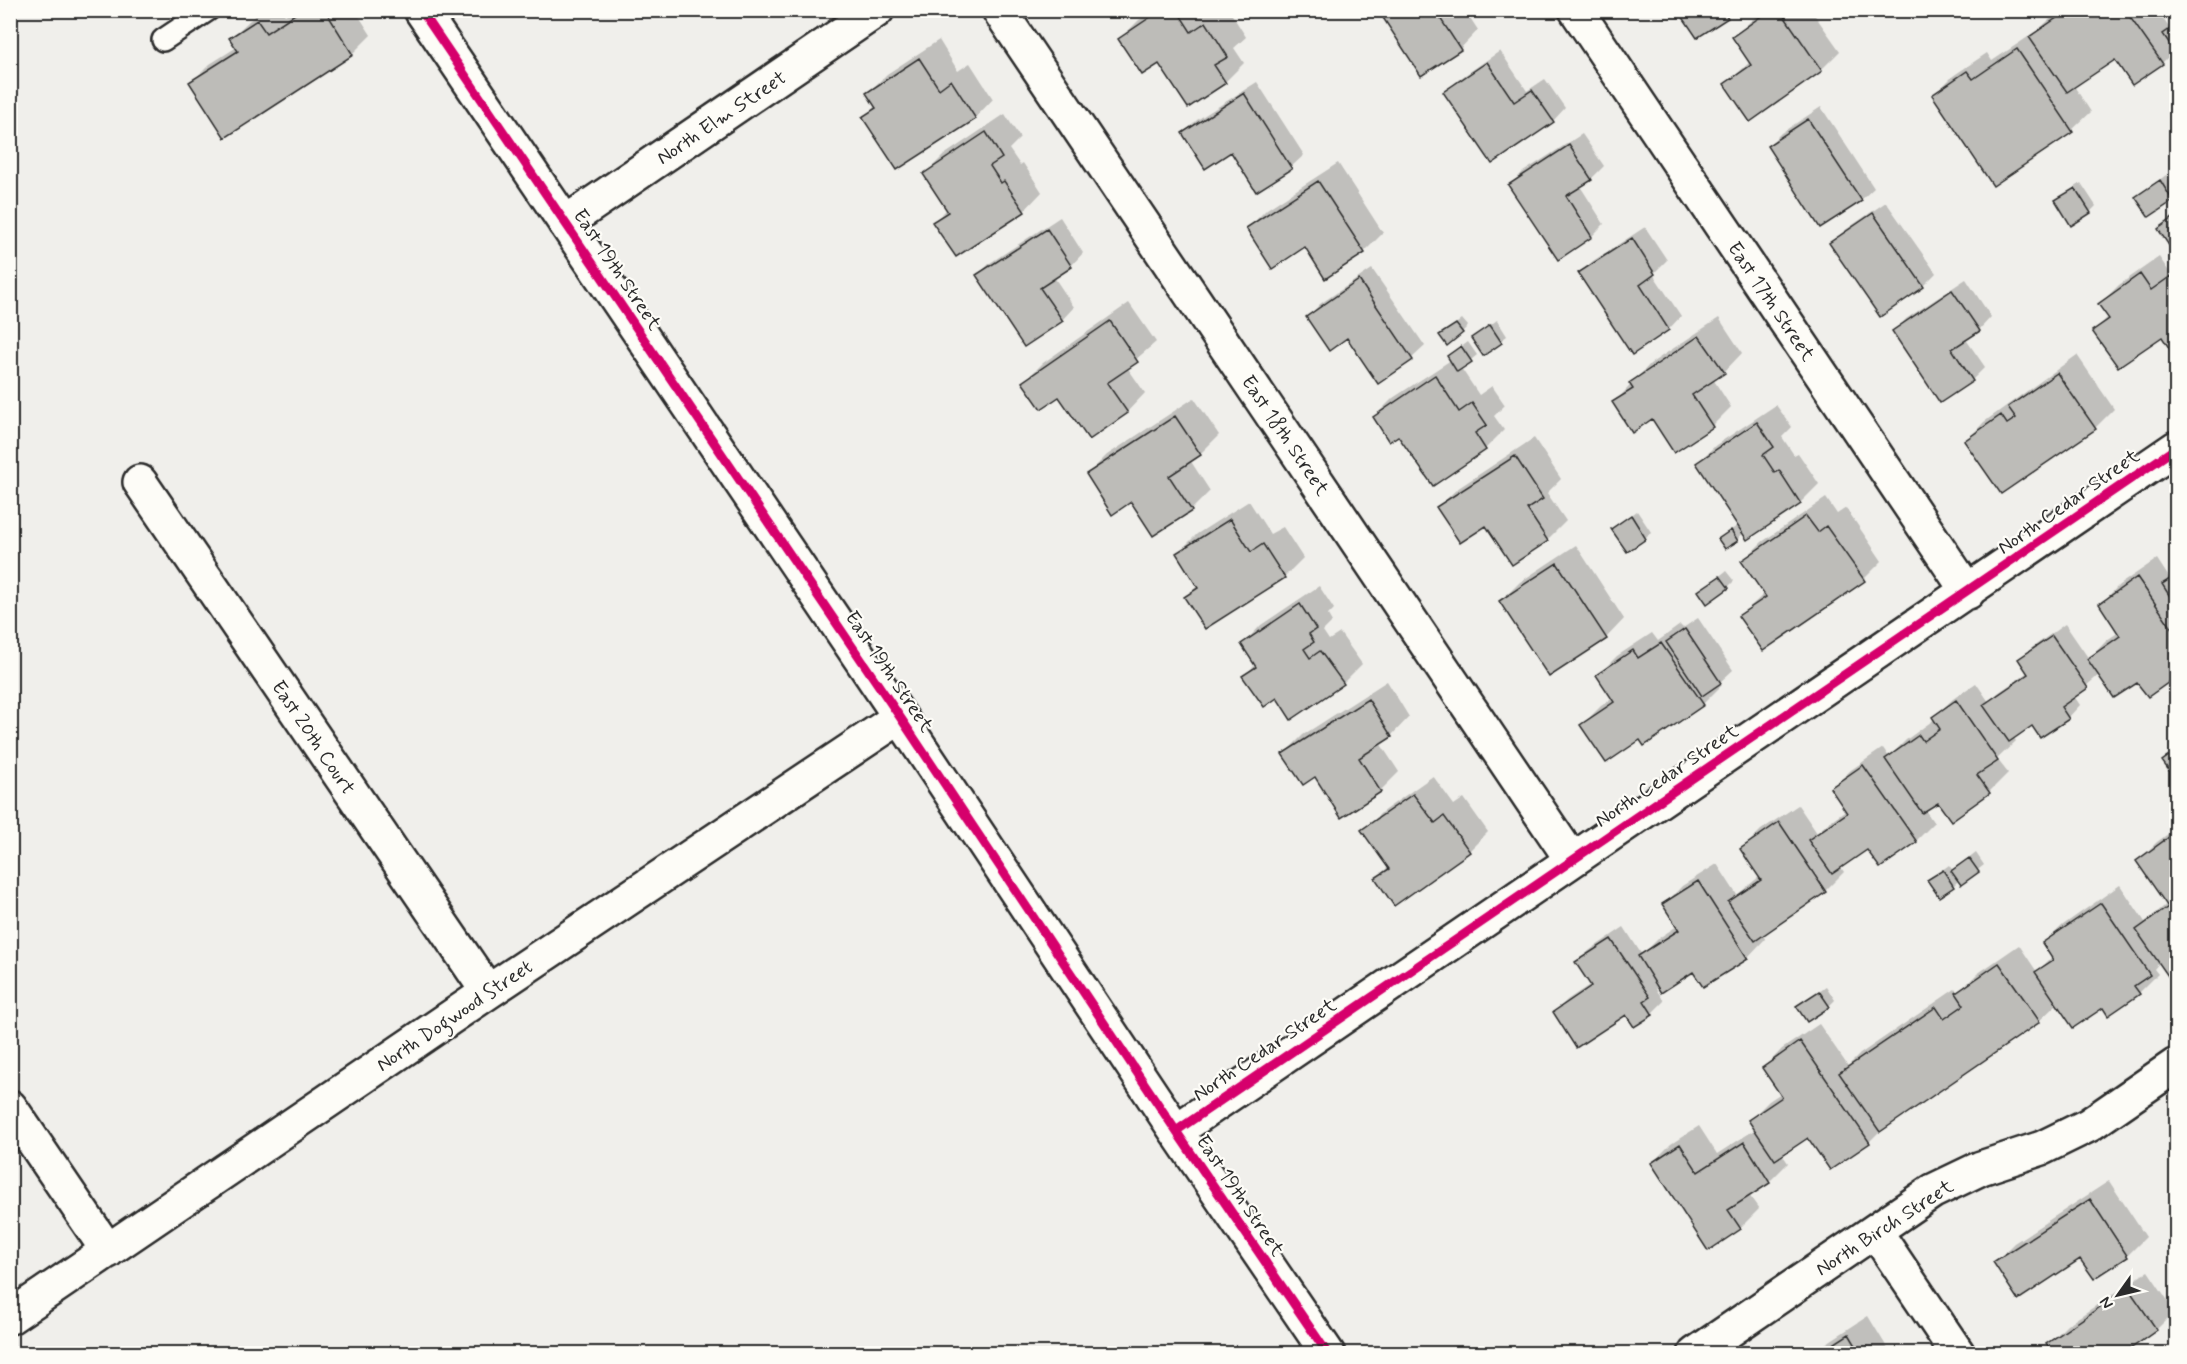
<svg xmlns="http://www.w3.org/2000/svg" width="2187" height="1364" font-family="Mynerve,sans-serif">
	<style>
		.shadow { fill: #0003 }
		.building { fill: #bdbcb8; stroke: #2b2b2b; stroke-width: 1.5 }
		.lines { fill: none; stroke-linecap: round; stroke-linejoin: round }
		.lane-casing { stroke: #2b2b2b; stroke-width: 26 }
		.street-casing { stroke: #2b2b2b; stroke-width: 38 }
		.lane { stroke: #fdfcf7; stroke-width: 21 }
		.street { stroke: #fdfcf7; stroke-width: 33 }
		.cycleway-casing { stroke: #fdfcf7; stroke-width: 13 }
		.cycleway { stroke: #d6006c; stroke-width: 9 }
		.labels { text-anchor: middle; stroke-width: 4.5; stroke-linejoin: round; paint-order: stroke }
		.street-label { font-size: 20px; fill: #2b2b2b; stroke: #fdfcf7 }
	</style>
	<rect width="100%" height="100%" fill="#f0efeb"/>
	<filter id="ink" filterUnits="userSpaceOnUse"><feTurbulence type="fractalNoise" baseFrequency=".0167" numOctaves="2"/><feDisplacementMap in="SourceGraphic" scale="12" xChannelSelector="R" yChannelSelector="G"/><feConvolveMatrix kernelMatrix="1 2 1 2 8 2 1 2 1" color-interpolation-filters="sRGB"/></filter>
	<g filter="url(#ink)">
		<!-- shadow -->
		<path class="shadow" d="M264,10H282L285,15L293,10H355L371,35L352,54L225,136L191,83L210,64L237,47L231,38L250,20Z
			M1154,10H1208L1211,14L1217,10H1229L1246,37L1234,48L1244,63L1225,82L1160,62L1120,39L1139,20Z
			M1380,10H1465L1478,30L1460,49Z
			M1680,10H1733L1727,16Z
			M1764,10H1811L1840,51L1821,70L1726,84L1751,61L1734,37L1753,19Z
			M2060,10H2157L2170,29L2176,25V51V49L2162,63L2115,58L2074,86L2091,112L2072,130L1994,183L1934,95L1953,76L1987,53L1992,61L2037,31Z
			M939,40L958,71L970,63L993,99L975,118H864L876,105L868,93L887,74Z
			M1500,51L1527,91L1545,79L1565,108L1553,121L1445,93L1458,80Z
			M1257,82L1304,155L1291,167L1257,190L1232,150L1184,133L1197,120Z
			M1821,107L1874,188L1861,200L1768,146L1781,133Z
			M1005,114L1020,138L1009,149L1020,165L1023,163L1042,192L1024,211L934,222L948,208L925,174L944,155Z
			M1582,134L1604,166L1591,179L1580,186L1604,224L1592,236L1558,258L1510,185L1523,172Z
			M1338,163L1383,233L1364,252L1305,245L1248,228L1267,209Z
			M2166,175L2176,191V195L2149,215L2137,197Z
			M2081,183L2096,206L2090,212L2057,200Z
			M1886,202L1936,273L1923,286L1831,243L1844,231Z
			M2176,213V253L2160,229Z
			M1060,217L1083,253L1071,266L1054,277L1074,307L1062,320L978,275L990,263Z
			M1645,227L1667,260L1653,274L1681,316L1669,329L1633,353L1580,273L1593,261Z
			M2159,257L2170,273L2176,268V349L2174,352L2162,335L2094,331L2109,316L2100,304L2119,285Z
			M1372,269L1425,346L1412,358L1378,382L1348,336L1308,317L1320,304Z
			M1966,279L1991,317L1979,330L1965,338L1985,367L1972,380L1894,332L1906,319Z
			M1129,303L1156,342L1127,367L1145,393L1127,412L1059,395L1024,382L1043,363Z
			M1719,318L1742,353L1724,372L1713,379L1731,407L1712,426L1614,403L1650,364Z
			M1462,319L1468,326L1462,332L1441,336Z
			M1497,320L1507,336L1483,354L1473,338Z
			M1468,342L1477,355L1461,368L1479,395L1492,386L1505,405L1494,416L1504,430L1485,449L1399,434L1374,417L1393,398L1451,360L1449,356Z
			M2077,355L2114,409L2095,428L1966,441L1984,422Z
			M1194,398L1219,435L1200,454L1190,460L1210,491L1191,510L1153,534L1131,500L1088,474L1107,455Z
			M1776,405L1792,427L1782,437L1794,455L1798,453L1819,484L1800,503L1748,538L1744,532L1737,540L1726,533L1739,525L1697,463L1716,445Z
			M1534,438L1561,479L1547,493L1566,521L1547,540L1513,563L1486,524L1438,507L1457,489Z
			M1826,498L1837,514L1846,508L1882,561L1864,579L1740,616L1765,593L1743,561L1762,542Z
			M1249,501L1270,534L1283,527L1303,558L1284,577L1186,597L1198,585L1178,553L1197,534Z
			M1637,511L1651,532L1645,538L1613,529Z
			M1576,545L1624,619L1606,638L1501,601L1520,582Z
			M2157,559L2170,579L2176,572V675L2148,695L2138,680L2099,675L2074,696L2080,705L2068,718L2032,723L2013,737L2016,741L1997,759L2008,773L1989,792L1939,801L1925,810L1934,823L1916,841L1867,848L1840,866L1844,872L1825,891L1763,934L1765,939L1747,958L1693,970L1659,986L1656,989L1664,1001L1652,1013L1555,1012L1567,1000L1591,984L1577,962L1590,950L1624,927L1642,955L1659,938L1677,926L1664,905L1682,886L1717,864L1737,895L1760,876L1742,849L1761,830L1798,805L1817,833L1829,822L1847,809L1832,788L1851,770L1883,748L1889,757L1906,740L1935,719L1934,717L1953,699L1976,683L1989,702L1998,693L2028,672L2020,659L2033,647L2065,624L2089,659L2107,640L2119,632L2101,604L2119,585Z
			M1726,571L1734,581L1728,587L1700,591Z
			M1319,586L1334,609L1328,615L1332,622L1323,631L1329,640L1340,633L1362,664L1343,683L1277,696L1244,676L1256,664L1243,644L1261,625Z
			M1698,618L1733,670L1720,682L1722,685L1703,704L1640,738L1582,725L1601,706L1613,698L1598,675L1617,656L1652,633L1658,641L1680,625L1683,628Z
			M1387,681L1409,717L1391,736L1380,743L1399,772L1380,791L1315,775L1284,754L1303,735Z
			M1433,776L1454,805L1464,798L1488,832L1469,851L1377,878L1389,866L1363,831L1382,812Z
			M2176,828V968L2168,974L2160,962L2154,969L2158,974L2139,993L2103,1006L2058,1003L2039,1021L1885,1126L1869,1142L1808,1136L1782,1154L1788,1163L1769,1182L1749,1195L1759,1209L1740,1228L1652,1163L1671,1144L1699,1126L1717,1154L1756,1129L1750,1120L1769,1101L1781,1093L1764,1068L1782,1049L1819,1024L1848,1066L1860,1054L1955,989L1958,993L1977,974L2019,945L2037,972L2053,956L2044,943L2063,925L2120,885L2145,922L2168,903L2138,861L2157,842Z
			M1976,853L1984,865L1961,883L1959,880L1953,886L1929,880L1949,865L1953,871Z
			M1826,986L1835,1000L1829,1006H1798Z
			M2109,1181L2146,1237L2127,1256L2095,1277L2081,1257L1995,1262L2014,1243Z
			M2148,1271L2175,1311L2157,1329L2129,1348L2133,1354H2055L2048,1344L2067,1325Z
			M1868,1316L1891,1354H1810Z"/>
		<!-- building -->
		<path class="building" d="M301,10H325L353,55L225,138L189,82L238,51L229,38L257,20L266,33Z
			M1161,10H1177L1191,32L1206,22L1228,57L1214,65L1226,83L1188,108L1159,64L1142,75L1118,39Z
			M1378,10H1451L1440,18L1461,50L1421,76Z
			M1678,10H1723L1728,18L1697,38Z
			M1770,10H1780L1822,71L1750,122L1724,84L1751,65L1732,37Z
			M2058,10H2125L2163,64L2132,85L2115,60L2067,92L2029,37L2061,15Z
			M2176,25V53L2163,34Z
			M2017,49L2073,132L1993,186L1932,95L1967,71L1973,79Z
			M919,58L939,89L951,80L976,119L897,170L862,117L876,108L866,93Z
			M1487,62L1514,102L1532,90L1554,122L1492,164L1443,92Z
			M1244,93L1292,169L1256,192L1231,152L1205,169L1182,133Z
			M1808,119L1862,201L1820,228L1767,146Z
			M986,132L1002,158L990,166L1001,183L1004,181L1025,212L956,257L932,222L948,212L923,174Z
			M1569,145L1592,180L1566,196L1592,237L1558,260L1508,185Z
			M2160,180L2173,201L2149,217L2135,197Z
			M1318,181L1365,253L1325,279L1305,247L1272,269L1246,228Z
			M2075,188L2091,213L2071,226L2055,200Z
			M1873,213L1924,287L1880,317L1829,243Z
			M2176,216V256L2158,229Z
			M1047,229L1072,267L1040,288L1063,321L1024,347L976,275Z
			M1632,238L1655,274L1640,285L1669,330L1632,355L1578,273Z
			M2140,274L2151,290L2171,276L2176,284V351L2173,354L2162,337L2118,367L2092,331L2109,319L2098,304Z
			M1359,280L1413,360L1378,384L1347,338L1329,351L1306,317Z
			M1952,290L1980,331L1952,349L1973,381L1940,403L1892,331Z
			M1110,321L1138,362L1107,383L1128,413L1089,440L1059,397L1041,409L1022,382Z
			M1456,324L1463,333L1447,346L1439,335Z
			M1490,325L1502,343L1483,356L1471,338Z
			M1699,336L1725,373L1692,395L1713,427L1674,453L1652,419L1632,433L1612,402L1633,389L1629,383Z
			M1461,346L1472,362L1457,372L1447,356Z
			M2057,373L2096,429L2001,494L1964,441L2001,415L2007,424L2016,418L2008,407Z
			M1435,375L1459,412L1472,403L1487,425L1475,433L1486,450L1433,486L1398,436L1389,442L1373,417Z
			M1175,416L1201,455L1169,476L1192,511L1153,536L1131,502L1112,515L1086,474Z
			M1757,422L1774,447L1763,455L1775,473L1779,470L1801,504L1747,540L1696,463Z
			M1515,456L1543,499L1527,509L1548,541L1512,565L1486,526L1460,543L1436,507Z
			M1631,515L1646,539L1627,552L1611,529Z
			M1806,516L1818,532L1826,526L1865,581L1763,651L1738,616L1766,597L1741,561Z
			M1230,519L1251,552L1263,544L1285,578L1205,629L1184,597L1198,588L1176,553Z
			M1731,530L1738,541L1725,549L1718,539Z
			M1557,563L1607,639L1549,677L1499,601Z
			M2176,575V606L2162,584Z
			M1720,576L1729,588L1707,604L1698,591Z
			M2137,577L2176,634V677L2148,697L2137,683L2114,698L2087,659L2120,636L2099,604Z
			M1300,604L1316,629L1309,634L1314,642L1304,649L1310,658L1320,651L1344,684L1291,720L1277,698L1264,707L1242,676L1256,667L1241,644Z
			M1685,629L1721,683L1702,696L1666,642Z
			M2052,636L2088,688L2061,707L2069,719L2040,738L2032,726L2009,742L1983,705L2028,674L2018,659Z
			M1661,643L1704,705L1644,746L1640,740L1606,763L1580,725L1614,702L1596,675L1633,650L1638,658Z
			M1368,699L1392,737L1359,758L1381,792L1341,818L1315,777L1303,785L1282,754Z
			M1956,700L1998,761L1977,775L1990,793L1951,821L1938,803L1922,813L1885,759L1919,735L1923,741L1940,729L1932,717Z
			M2176,751V773L2173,776L2162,761Z
			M1863,765L1917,842L1880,868L1867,850L1832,874L1808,840L1847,813L1830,788Z
			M1413,794L1435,823L1444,816L1470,852L1394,906L1375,878L1389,869L1361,830Z
			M1779,822L1826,892L1755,941L1728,902L1761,880L1740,849Z
			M2176,832V970L2168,976L2136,930L2168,907L2136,861Z
			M1969,858L1979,872L1961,885L1951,871Z
			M1943,870L1954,887L1939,897L1927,880Z
			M1698,881L1748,959L1703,987L1693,972L1661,993L1638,956L1679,930L1662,904Z
			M2101,903L2150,975L2134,986L2140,994L2108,1016L2103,1008L2073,1028L2035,972L2053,960L2042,943Z
			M1611,939L1650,997L1644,1001L1653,1015L1634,1027L1626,1015L1576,1048L1553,1012L1591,986L1575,962Z
			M1999,963L2040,1022L1880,1132L1839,1073L1936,1007L1944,1019L1964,1005L1956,993Z
			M1819,991L1830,1007L1807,1022L1796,1006Z
			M1800,1041L1870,1143L1830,1170L1808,1138L1775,1160L1748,1120L1782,1097L1762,1068Z
			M1744,1142L1770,1183L1728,1210L1741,1229L1708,1251L1651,1163L1680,1144L1698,1172Z
			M2090,1199L2128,1257L2094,1279L2080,1259L2018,1300L1993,1262Z
			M2128,1288L2157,1330L2123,1354H2053L2046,1344Z
			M1849,1334L1861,1354H1818Z"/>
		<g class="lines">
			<defs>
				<path id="lane" d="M163,40L208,10"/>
				<path id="street" d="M421,10L900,717L1176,1131L1328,1354
					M999,10L1572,860
					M1576,10L1968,592
					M565,223L877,10
					M140,482L488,992
					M10,1107L108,1251
					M1176,1131L2176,448
					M1875,1231L1958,1354
					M10,1317L488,992L900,717
					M1695,1354L1933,1191L1981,1168L2042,1148L2089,1125L2176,1065"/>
			</defs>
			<!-- lane casing -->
			<use href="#lane" class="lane-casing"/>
			<!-- street casing -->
			<use href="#street" class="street-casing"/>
			<!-- lane -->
			<use href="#lane" class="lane"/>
			<!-- street -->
			<use href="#street" class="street"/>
			<defs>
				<path id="cycleway" d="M421,10L900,717L1176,1131L1328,1354
					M1176,1131L2176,448"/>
			</defs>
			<!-- cycleway casing -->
			<use href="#cycleway" class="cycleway-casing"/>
			<!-- cycleway -->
			<use href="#cycleway" class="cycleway"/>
		</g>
	</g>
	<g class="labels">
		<!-- street labels -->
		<g class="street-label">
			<text transform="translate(721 117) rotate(-34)" y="7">North Elm Street</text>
			<text transform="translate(618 269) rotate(56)" y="7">East 19th Street</text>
			<text transform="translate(1772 301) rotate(56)" y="7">East 17th Street</text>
			<text transform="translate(1286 435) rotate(56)" y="7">East 18th Street</text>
			<text transform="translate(2068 501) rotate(-35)" y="7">North Cedar Street</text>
			<text transform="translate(890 671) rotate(56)" y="7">East 19th Street</text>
			<text transform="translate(314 737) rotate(56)" y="7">East 20th Court</text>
			<text transform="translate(1666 775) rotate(-34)" y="7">North Cedar Street</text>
			<text transform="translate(454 1015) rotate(-34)" y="7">North Dogwood Street</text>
			<text transform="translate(1264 1049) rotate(-34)" y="7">North Cedar Street</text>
			<text transform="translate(1241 1195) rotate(56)" y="7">East 19th Street</text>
			<text transform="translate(1884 1227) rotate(-33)" y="7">North Birch Street</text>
		</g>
	</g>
	<!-- margin -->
	<rect width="2187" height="1364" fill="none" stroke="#fdfcf7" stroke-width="36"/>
	<rect x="18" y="18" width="2151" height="1328" fill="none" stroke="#2b2b2b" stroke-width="2" filter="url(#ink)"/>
	<!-- north arrow -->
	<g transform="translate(2118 1295) rotate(236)" stroke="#fdfcf7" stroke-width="4.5" paint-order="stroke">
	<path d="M0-4.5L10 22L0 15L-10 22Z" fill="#2b2b2b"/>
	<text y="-9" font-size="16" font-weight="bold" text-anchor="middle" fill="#2b2b2b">N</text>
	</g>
</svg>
